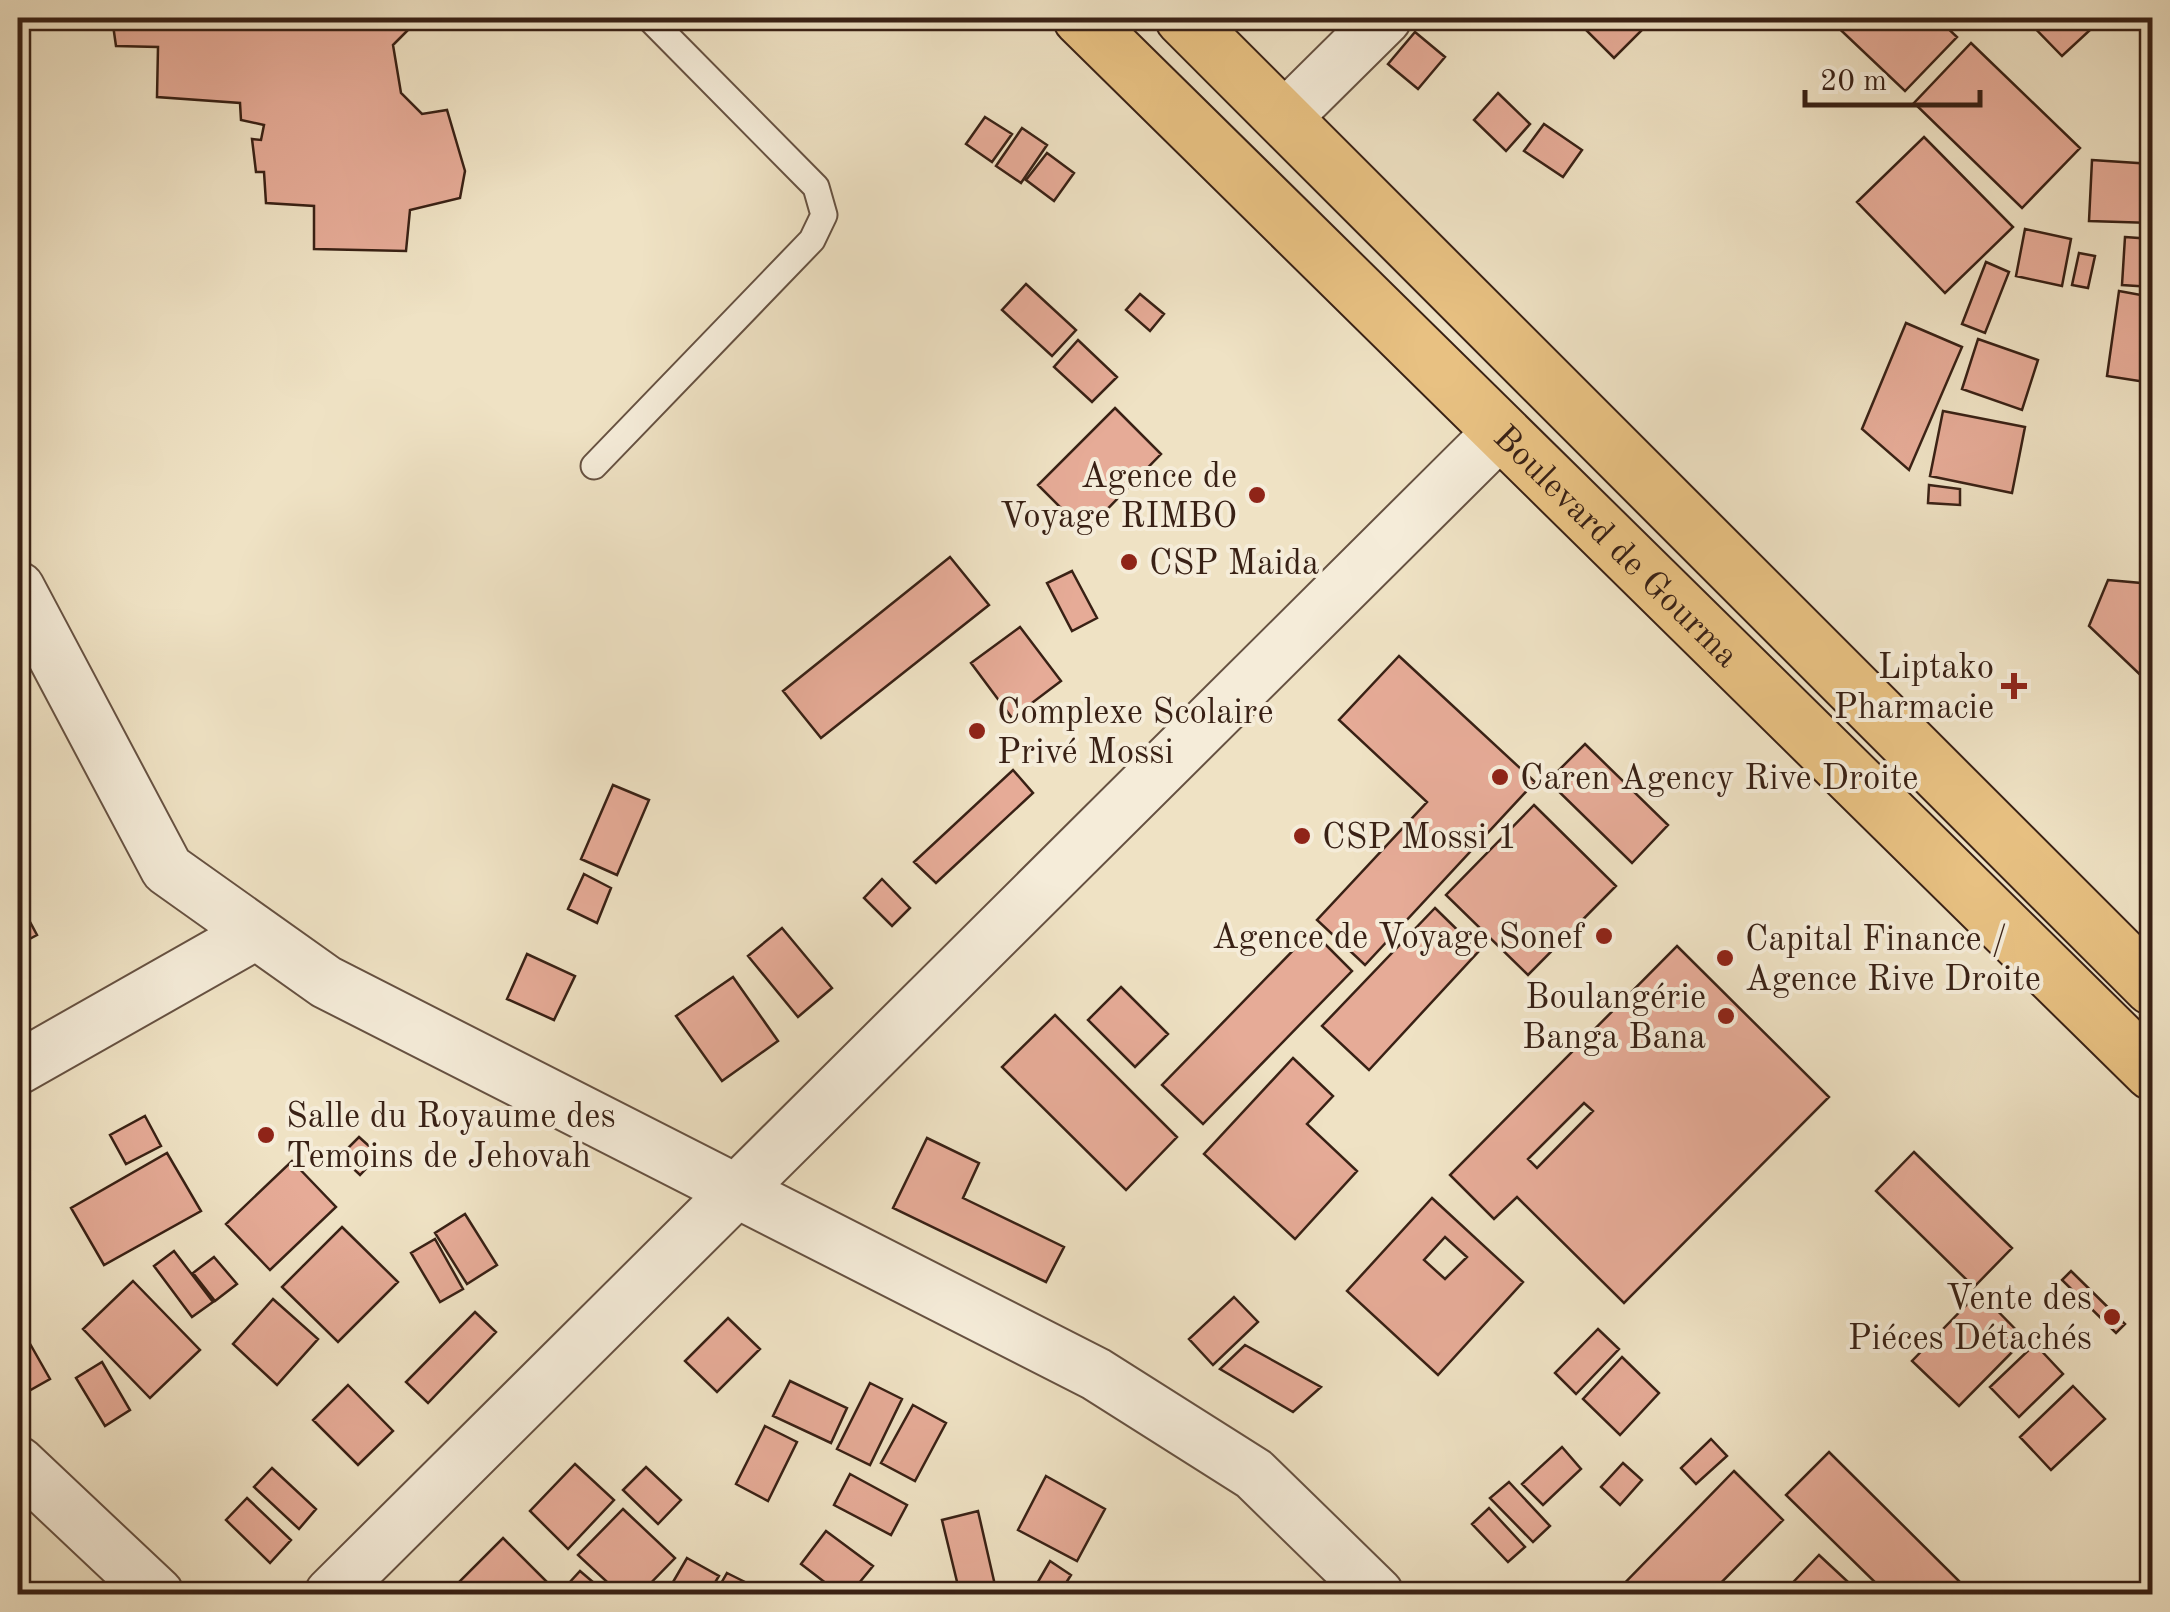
<svg xmlns="http://www.w3.org/2000/svg" width="2170" height="1612" font-family="'Old Standard TT',serif">
	<style>
		.building { fill: #e6ab97; stroke: #392115; stroke-width: 2.5; fill-rule: evenodd }
		.lines { fill: none; stroke-linecap: round; stroke-linejoin: round }
		.lane-casing { stroke: #665141; stroke-width: 29 }
		.street-casing { stroke: #665141; stroke-width: 56 }
		.highway-casing { stroke: #392115; stroke-width: 59 }
		.lane { stroke: #f5ecd9; stroke-width: 25 }
		.street { stroke: #f5ecd9; stroke-width: 52 }
		.highway { stroke: #e8c182; stroke-width: 55 }
		.poi-dot { fill: #8f2418; stroke: #f5ecd9; stroke-width: 4 }
		.labels { text-anchor: middle; stroke-width: 8; stroke-linejoin: round; paint-order: stroke }
		.poi-label { font-size: 35px; fill: #392115; stroke: #f5ecd9; text-anchor: start }
		.street-label { font-size: 35px; fill: #392115; stroke: #f5ecd9 }
	</style>
	<rect width="100%" height="100%" fill="#efe2c4"/>
	<filter id="stains"><feTurbulence type="fractalNoise" baseFrequency=".002" numOctaves="4"/><feColorMatrix values="0 0 0 0 .2 0 0 0 0 .09 0 0 0 0 .02 0 0 0 .5 -.17"/></filter>
	<radialGradient id="worn" r=".72"><stop offset=".6" stop-color="#630" stop-opacity="0"/><stop offset="1" stop-color="#630" stop-opacity=".3"/></radialGradient>
	<!-- building -->
	<path class="building" d="M99,18H420L393,45L401,93L422,114L447,110L465,171L460,198L410,210L406,251L314,249V206L266,203L264,172H256L252,139L261,140L264,125L241,120L240,103L157,97L158,47L116,46L112,18Z
		M1574,18H1654L1614,58Z
		M1828,18H1937L1957,37L1905,91Z
		M2025,18H2103L2062,56Z
		M1415,32L1445,57L1418,89L1388,64Z
		M1971,43L2080,148L2022,208L1914,103Z
		M1498,93L1530,124L1506,151L1474,120Z
		M985,117L1012,134L992,162L966,144Z
		M1544,124L1582,150L1563,177L1524,151Z
		M1022,128L1047,145L1021,183L996,166Z
		M1924,137L2013,227L1945,293L1857,202Z
		M1047,153L1074,173L1054,201L1026,180Z
		M2092,160L2152,164V223L2089,221Z
		M2025,229L2071,239L2062,286L2016,276Z
		M2125,237L2152,239V287L2122,285Z
		M2079,253L2095,256L2088,288L2072,285Z
		M1986,262L2009,272L1985,333L1962,324Z
		M1026,284L1076,330L1052,356L1002,310Z
		M2119,291L2152,297V383L2107,376Z
		M1140,294L1164,314L1150,331L1126,310Z
		M1906,323L1962,347L1909,470L1862,429Z
		M1978,339L2038,360L2022,410L1962,389Z
		M1078,340L1117,377L1092,402L1054,367Z
		M1115,408L1161,454L1085,532L1038,485Z
		M1943,411L2025,427L2012,493L1930,476Z
		M1929,485L1960,489V505L1928,503Z
		M950,557L989,605L821,738L783,691Z
		M1072,571L1097,618L1072,631L1047,583Z
		M2108,580L2152,584V686L2089,626Z
		M1020,627L1061,681L1012,718L971,663Z
		M1399,656L1535,782L1365,965L1317,920L1427,802L1339,720Z
		M1585,744L1668,825L1632,863L1548,781Z
		M1013,770L1033,793L936,883L914,862Z
		M613,785L649,800L617,875L581,859Z
		M1534,805L1616,886L1528,975L1446,895Z
		M584,874L611,888L597,923L568,909Z
		M882,879L910,908L892,926L864,898Z
		M21,905L37,935L18,945V907Z
		M1435,908L1479,951L1369,1070L1322,1026Z
		M782,928L832,988L798,1017L748,956Z
		M1312,931L1352,971L1203,1124L1162,1085Z
		M1677,946L1829,1097L1624,1303L1517,1197L1494,1219L1450,1175ZM1584,1103L1593,1111L1537,1168L1528,1159Z
		M527,954L575,976L554,1020L507,999Z
		M733,977L778,1041L722,1081L676,1016Z
		M1121,987L1168,1034L1135,1067L1088,1020Z
		M1055,1015L1177,1137L1126,1190L1002,1067Z
		M1293,1058L1333,1096L1307,1124L1357,1171L1295,1239L1204,1154Z
		M145,1116L161,1146L126,1164L110,1135Z
		M359,1137L379,1155L360,1175L340,1156Z
		M927,1138L979,1163L963,1198L1064,1247L1046,1282L893,1208Z
		M1914,1152L2012,1248L1974,1287L1876,1191Z
		M167,1153L201,1211L104,1265L71,1208Z
		M292,1161L336,1207L270,1270L226,1224Z
		M1432,1198L1523,1282L1438,1375L1347,1291ZM1445,1237L1467,1257L1445,1279L1424,1260Z
		M465,1214L497,1265L467,1284L435,1233Z
		M342,1227L398,1282L338,1342L282,1287Z
		M435,1239L463,1289L440,1302L411,1253Z
		M174,1251L213,1302L192,1317L154,1266Z
		M214,1257L237,1284L215,1301L193,1273Z
		M2071,1271L2125,1324L2116,1333L2062,1280Z
		M133,1281L200,1350L150,1398L83,1329Z
		M1979,1292L2025,1339L1959,1406L1912,1361Z
		M1234,1297L1258,1322L1213,1365L1189,1339Z
		M273,1299L318,1339L277,1385L233,1344Z
		M475,1312L496,1332L428,1403L406,1382Z
		M728,1318L760,1349L717,1392L685,1361Z
		M1598,1329L1619,1349L1576,1394L1555,1373Z
		M29,1342L50,1379L18,1397V1348Z
		M2035,1344L2063,1374L2019,1417L1990,1387Z
		M1245,1345L1321,1387L1293,1412L1220,1369Z
		M1622,1357L1659,1393L1620,1435L1583,1399Z
		M102,1362L130,1410L105,1426L76,1378Z
		M790,1381L847,1408L831,1443L773,1416Z
		M870,1383L902,1399L870,1465L837,1449Z
		M348,1385L393,1431L358,1465L313,1420Z
		M2073,1386L2105,1419L2051,1470L2020,1437Z
		M913,1405L946,1423L915,1481L881,1463Z
		M765,1426L797,1442L768,1501L736,1484Z
		M1711,1439L1727,1456L1696,1484L1681,1468Z
		M1562,1447L1581,1469L1543,1505L1522,1484Z
		M1829,1452L1962,1584L1951,1594H1887L1786,1495Z
		M1623,1463L1642,1480L1620,1505L1601,1487Z
		M575,1464L614,1500L568,1549L530,1511Z
		M646,1467L681,1500L658,1524L623,1490Z
		M272,1468L316,1509L299,1529L254,1487Z
		M1734,1471L1783,1520L1710,1594H1614Z
		M850,1474L907,1505L891,1535L834,1505Z
		M1046,1476L1105,1509L1077,1561L1018,1530Z
		M1509,1482L1550,1526L1533,1542L1490,1498Z
		M247,1498L291,1540L270,1563L226,1520Z
		M1489,1508L1525,1547L1508,1562L1472,1524Z
		M623,1509L675,1558L640,1594H620L578,1555Z
		M978,1511L997,1594H960L942,1520Z
		M826,1531L873,1566L850,1594H840L801,1564Z
		M503,1538L549,1584L538,1594H454L450,1591Z
		M1819,1555L1861,1594H1782Z
		M687,1558L719,1576L708,1594H666Z
		M1050,1561L1071,1575L1059,1594H1036L1032,1592Z
		M580,1571L607,1594H559Z
		M727,1573L753,1586L749,1594H715Z"/>
	<g class="lines">
		<defs>
			<path id="lane" d="M594,466L812,240L824,215L816,187L649,18"/>
			<path id="street" d="M1284,118L1385,18
				M18,588L167,869L326,982L1096,1374L1254,1474L1377,1594
				M18,1068L254,934
				M18,1463L157,1594
				M331,1594L1501,431"/>
			<g id="highway">
				<path id="s1" d="M1081,18L2152,1072"/>
				<path d="M1183,18L2152,987"/>
			</g>
		</defs>
		<!-- lane casing -->
		<use href="#lane" class="lane-casing"/>
		<!-- street casing -->
		<use href="#street" class="street-casing"/>
		<!-- highway casing -->
		<use href="#highway" class="highway-casing"/>
		<!-- lane -->
		<use href="#lane" class="lane"/>
		<!-- street -->
		<use href="#street" class="street"/>
		<!-- highway -->
		<use href="#highway" class="highway"/>
	</g>
	<!-- markers -->
	<g class="poi-dot">
		<circle cx="1257" cy="495" r="10"/>
		<circle cx="1129" cy="562" r="10"/>
		<path d="M2009 671h10v10h10v10h-10v10h-10v-10h-10v-10h10z"/>
		<circle cx="977" cy="731" r="10"/>
		<circle cx="1500" cy="777" r="10"/>
		<circle cx="1302" cy="836" r="10"/>
		<circle cx="1604" cy="936" r="10"/>
		<circle cx="1725" cy="958" r="10"/>
		<circle cx="1726" cy="1016" r="10"/>
		<circle cx="266" cy="1135" r="10"/>
		<circle cx="2112" cy="1317" r="10"/>
	</g>
	<g class="labels">
		<!-- poi labels -->
		<g class="poi-label">
			<text x="1237" y="487" text-anchor="end">Agence de<tspan x="1237" dy="40">Voyage RIMBO</tspan></text>
			<text x="1149" y="574">CSP Maida</text>
			<text x="1994" y="678" text-anchor="end">Liptako<tspan x="1994" dy="40">Pharmacie</tspan></text>
			<text x="997" y="723">Complexe Scolaire<tspan x="997" dy="40">Privé Mossi</tspan></text>
			<text x="1520" y="789">Caren Agency Rive Droite</text>
			<text x="1322" y="848">CSP Mossi 1</text>
			<text x="1584" y="948" text-anchor="end">Agence de Voyage Sonef</text>
			<text x="1745" y="950">Capital Finance /<tspan x="1745" dy="40">Agence Rive Droite</tspan></text>
			<text x="1706" y="1008" text-anchor="end">Boulangérie<tspan x="1706" dy="40">Banga Bana</tspan></text>
			<text x="286" y="1127">Salle du Royaume des<tspan x="286" dy="40">Temoins de Jehovah</tspan></text>
			<text x="2092" y="1309" text-anchor="end">Vente des<tspan x="2092" dy="40">Piéces Détachés</tspan></text>
		</g>
		<!-- street labels -->
		<g class="street-label">
			<text dy="12" stroke="none"><textPath href="#s1" startOffset="752">Boulevard de Gourma</textPath></text>
		</g>
	</g>
	<!-- margin -->
	<rect width="2170" height="1612" fill="none" stroke="#efe2c4" stroke-width="60"/>
	<rect x="20" y="20" width="2130" height="1572" fill="none" stroke="#392115" stroke-width="5"/>
	<rect x="30" y="30" width="2110" height="1552" fill="none" stroke="#392115" stroke-width="2.5"/>
	<!-- scale -->
	<path d="M1805 90v15h175v-15" fill="none" stroke="#392115" stroke-width="5"/>
	<text x="1820" y="90" font-size="30" fill="#392115" stroke="#f5ecd9" stroke-width="8" paint-order="stroke">20 m</text>
	<rect width="100%" height="100%" filter="url(#stains)"/>
	<rect width="100%" height="100%" fill="url(#worn)"/>
</svg>
